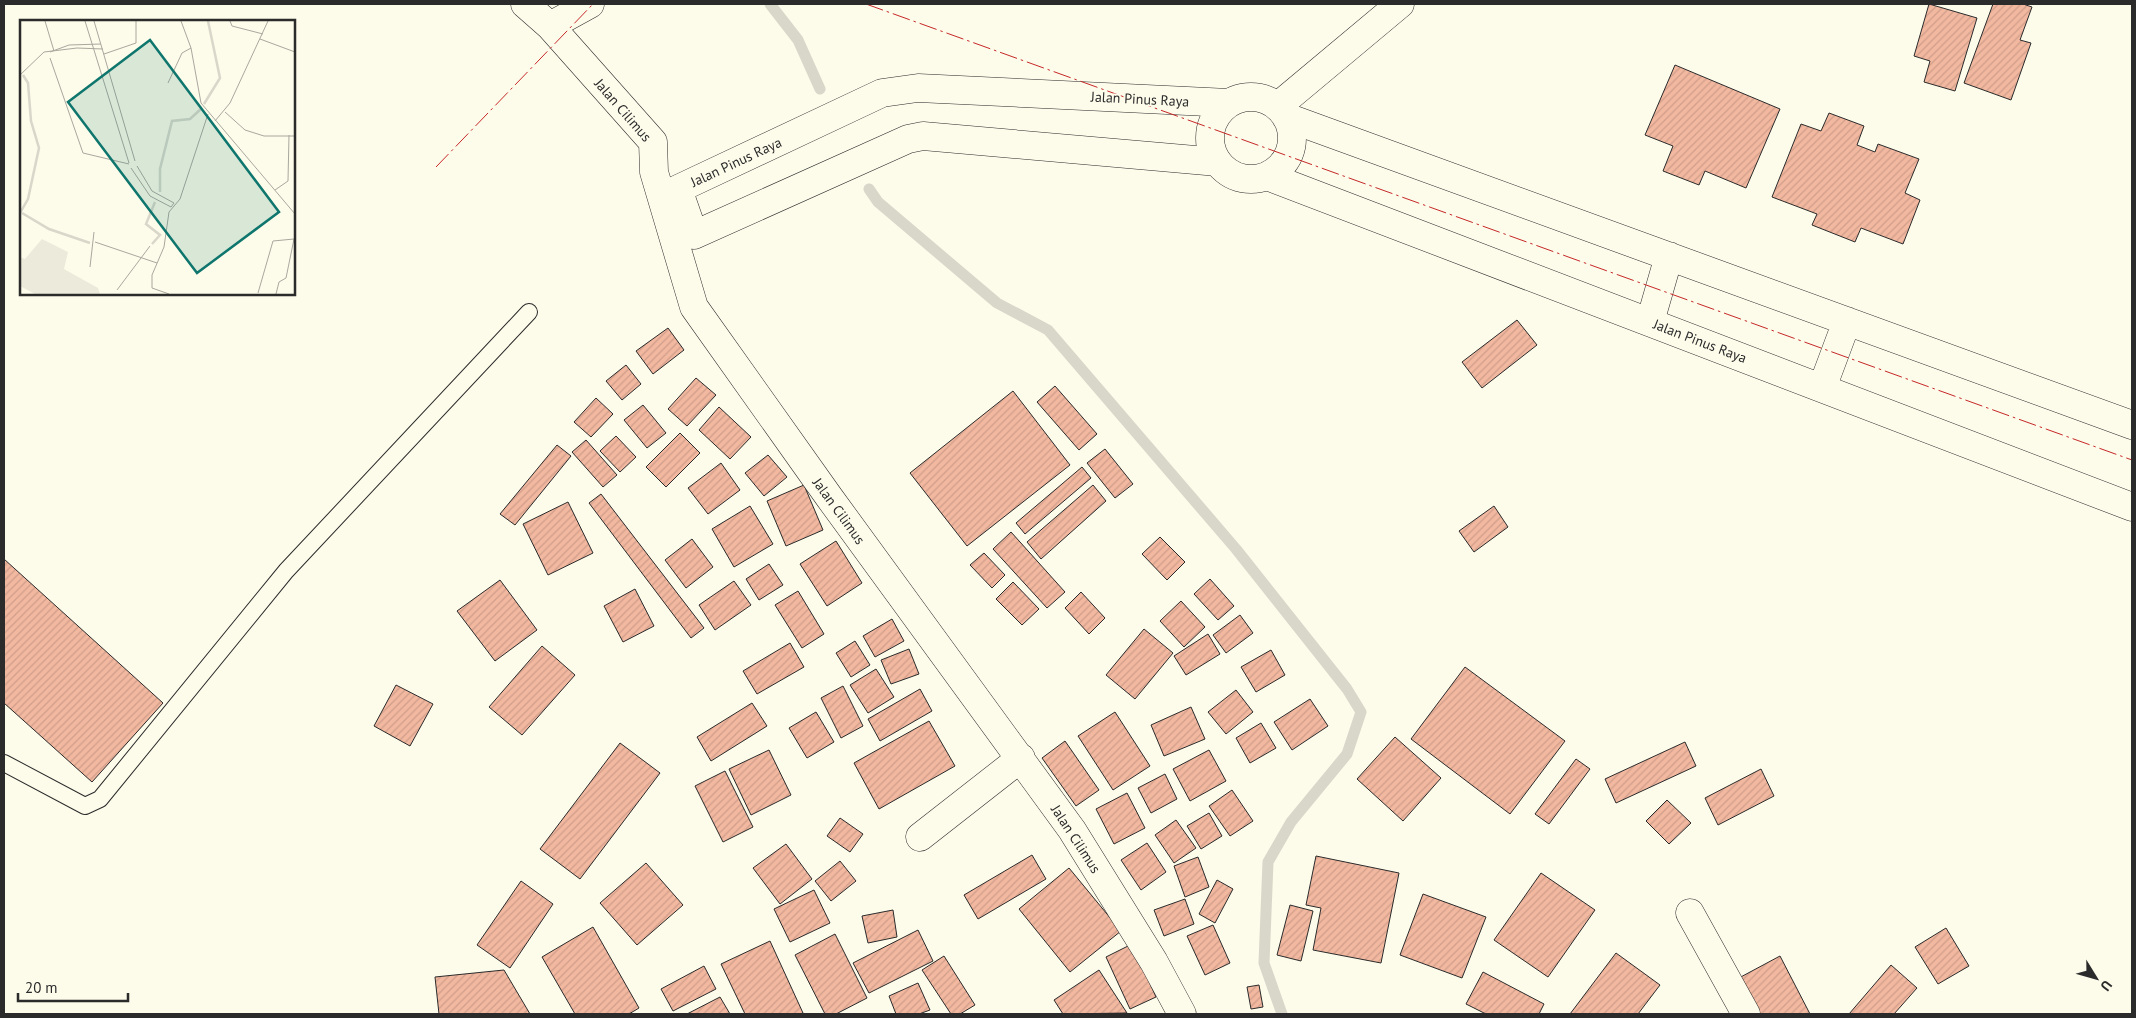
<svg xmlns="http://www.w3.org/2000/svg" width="2136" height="1018" font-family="'PT Sans',sans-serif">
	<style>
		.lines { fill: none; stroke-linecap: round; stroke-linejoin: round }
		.stream { stroke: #d8d7c9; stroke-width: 11 }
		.building { fill: url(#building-hatch); stroke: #2b2b2b }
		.service-casing { stroke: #2b2b2b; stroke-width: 18 }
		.minor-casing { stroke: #2b2b2b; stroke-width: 29 }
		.service { stroke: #fdfbea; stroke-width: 16 }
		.minor { stroke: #fdfbea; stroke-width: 28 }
		.power { stroke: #c62828; stroke-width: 1; stroke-dasharray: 18 4 2.5 4; stroke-linecap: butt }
		.labels { text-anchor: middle; stroke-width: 4; stroke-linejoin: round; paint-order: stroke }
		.street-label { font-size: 14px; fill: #2b2b2b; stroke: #fdfbea }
		.inset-river { fill: none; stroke: #d8d7c9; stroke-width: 2.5 }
		.inset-road { fill: none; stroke: #a9a89e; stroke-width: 1 }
		.view { fill: #0f766e; fill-opacity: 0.15; stroke: #0f766e; stroke-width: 2.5 }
		.inset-edge { fill: none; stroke: #2b2b2b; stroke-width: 2.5 }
	</style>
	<defs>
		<pattern id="building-hatch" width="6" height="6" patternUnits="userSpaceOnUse" patternTransform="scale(1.25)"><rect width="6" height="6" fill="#f2b8a0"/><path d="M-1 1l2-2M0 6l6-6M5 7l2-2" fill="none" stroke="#d09e8a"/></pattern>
	</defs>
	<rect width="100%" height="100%" fill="#fdfbea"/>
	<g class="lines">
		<!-- stream -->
		<path class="stream" d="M770,4L798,40L820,89
			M869,189L878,202L997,303L1048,330L1236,549L1347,689L1361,712L1347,754L1291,822L1268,862L1264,963L1282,1014"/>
	</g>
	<!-- building -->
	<path class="building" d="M1929,4L1977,18L1955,91L1924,82L1930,61L1914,56Z
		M1993,4H2023L2032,7L2020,40L2031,43L2011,100L1964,83Z
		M1675,65L1780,109L1746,188L1705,171L1699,185L1663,171L1673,146L1645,135Z
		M1829,113L1864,126L1857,145L1875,152L1878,144L1919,159L1905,193L1920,200L1903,244L1861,228L1855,242L1812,225L1817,214L1772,197L1801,124L1821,131Z
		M1517,320L1537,345L1482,388L1462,362Z
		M668,328L684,350L653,374L636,351Z
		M626,365L641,384L622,400L606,381Z
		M696,378L716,395L687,426L668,409Z
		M1055,386L1097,434L1079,450L1037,402Z
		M1013,391L1070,465L967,546L910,473Z
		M596,398L613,414L591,437L574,422Z
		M643,405L666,433L647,448L624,420Z
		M719,407L751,437L730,459L699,430Z
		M680,433L700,453L666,487L646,467Z
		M616,436L636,457L620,472L600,451Z
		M586,440L617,475L603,487L572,452Z
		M557,445L571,456L515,525L500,514Z
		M1105,449L1133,484L1115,498L1087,463Z
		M768,455L787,477L764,496L745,473Z
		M721,463L740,490L708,514L688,488Z
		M1082,467L1091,478L1025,534L1016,523Z
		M804,485L823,530L786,546L767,501Z
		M1093,485L1106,501L1041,559L1027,542Z
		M601,494L704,628L691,638L589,503Z
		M568,502L593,553L548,575L523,524Z
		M750,506L773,544L734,567L712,529Z
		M1494,506L1508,527L1474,552L1459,531Z
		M1011,532L1065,592L1047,608L993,549Z
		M1160,537L1185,562L1167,580L1142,554Z
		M692,539L713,567L686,588L665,560Z
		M836,541L862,583L827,606L800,564Z
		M984,553L1005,575L992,588L970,565Z
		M4,559L163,703L92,782L4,703Z
		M769,564L783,585L759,600L746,579Z
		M1210,579L1234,606L1218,620L1194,594Z
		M500,580L537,630L495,661L457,611Z
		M734,581L751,605L715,630L699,605Z
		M1013,582L1039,609L1022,625L996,599Z
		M635,589L654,626L623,642L604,606Z
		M798,591L824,634L802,648L775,605Z
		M1081,592L1105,618L1089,634L1065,608Z
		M1181,601L1205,627L1184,647L1160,621Z
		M1240,615L1253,633L1226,653L1213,635Z
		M892,619L904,641L875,657L863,636Z
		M1144,629L1173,653L1135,699L1106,675Z
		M1208,634L1220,654L1186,675L1174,656Z
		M855,641L870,665L851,677L836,653Z
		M790,643L804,667L757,694L743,671Z
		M542,646L575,675L522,735L489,707Z
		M909,649L919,674L891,684L881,660Z
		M1271,650L1285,675L1256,692L1241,667Z
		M1465,667L1565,741L1510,814L1411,739Z
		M876,669L894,697L868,713L850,685Z
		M396,685L433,704L410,746L374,726Z
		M843,686L863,726L841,738L821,698Z
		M920,689L932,711L880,741L868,719Z
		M1236,690L1253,712L1226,734L1208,712Z
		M1310,699L1328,726L1292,750L1274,722Z
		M752,703L767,726L711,761L697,737Z
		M1191,707L1205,739L1164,756L1151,725Z
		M816,712L834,742L807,758L789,728Z
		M1115,712L1150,766L1113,790L1078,736Z
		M929,721L955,766L879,809L854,763Z
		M1261,723L1276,748L1250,763L1236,738Z
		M1395,737L1441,778L1403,821L1357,779Z
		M1065,741L1099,790L1076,806L1042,758Z
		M1685,742L1696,766L1616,803L1605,779Z
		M620,743L660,773L580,879L540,849Z
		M769,750L791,795L751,815L729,769Z
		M1209,750L1226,781L1190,801L1173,769Z
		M1576,759L1590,769L1549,824L1535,814Z
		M1761,769L1774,796L1718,825L1705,798Z
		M725,771L753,827L723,842L695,786Z
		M1165,774L1177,799L1151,813L1138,788Z
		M1232,790L1253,821L1230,836L1209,806Z
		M1127,793L1145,828L1114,844L1096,809Z
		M1667,800L1691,823L1669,844L1646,821Z
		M1209,813L1222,836L1201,849L1187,826Z
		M840,818L863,834L850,852L827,836Z
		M1176,820L1196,848L1174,863L1155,835Z
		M1147,843L1166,872L1141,890L1121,860Z
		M786,844L812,879L780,904L753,868Z
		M1032,855L1046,879L978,919L964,895Z
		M1316,856L1399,873L1381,963L1313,950L1321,908L1306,905Z
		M1198,857L1209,887L1185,897L1174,866Z
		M840,861L856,881L831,901L815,881Z
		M646,863L683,905L637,945L600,903Z
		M1069,868L1121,931L1070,972L1019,909Z
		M1541,873L1595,910L1548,977L1494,940Z
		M1217,880L1233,889L1215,923L1199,914Z
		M521,881L553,904L510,968L477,945Z
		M814,890L830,923L790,942L774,909Z
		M1423,894L1486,917L1462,978L1400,955Z
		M1185,899L1194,924L1164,936L1154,910Z
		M1290,905L1313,911L1301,961L1277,955Z
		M893,910L897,937L868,943L862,916Z
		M1213,925L1230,963L1205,975L1187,936Z
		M593,927L639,1008L629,1014H575L542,957Z
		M1946,928L1969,966L1938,984L1915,947Z
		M918,930L933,961L869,993L853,963Z
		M835,934L867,998L836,1014H825L795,955Z
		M770,941L803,1013L800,1014H745L721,964Z
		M1132,944L1156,997L1130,1009L1106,957Z
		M1616,953L1660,985L1638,1014H1570Z
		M944,956L975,1005L960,1014H951L922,970Z
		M1780,956L1810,1014H1756L1737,979Z
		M1891,965L1917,988L1894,1014H1849Z
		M704,966L716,989L673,1011L661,989Z
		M504,970L530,1014H439L435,977Z
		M1099,970L1127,1013L1063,1014L1054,1000Z
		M1483,972L1544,1004L1539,1014H1486L1466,1004Z
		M918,983L930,1010L919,1014H896L889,996Z
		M1259,985L1263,1007L1251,1009L1247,987Z
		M720,997L730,1014H687Z"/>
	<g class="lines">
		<defs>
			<path id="service" d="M4,763L85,806L100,799L286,571L529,312"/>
			<path id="minor" d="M525,4L550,26L653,142L654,172L694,307L829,497L1072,830L1154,962L1182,1014
				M550,26L590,4
				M1210 138a41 41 0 1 1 82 0a41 41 0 1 1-82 0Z
				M1278,106L1400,4
				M1286,117L2132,425
				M1218,162L923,136L908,139L694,235L678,189L882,93L918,88L1229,103
				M1267,176L2132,507
				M1650,322L1669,256
				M1822,388L1847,321
				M920,837L1021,758
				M1690,913L1746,1014"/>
		</defs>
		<!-- service casing -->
		<use href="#service" class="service-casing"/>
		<!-- minor casing -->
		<use href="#minor" class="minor-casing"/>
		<!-- service -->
		<use href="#service" class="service"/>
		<!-- minor -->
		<use href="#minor" class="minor"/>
		<!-- power -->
		<path class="power" d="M866,4L2132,460
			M436,167L593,4"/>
	</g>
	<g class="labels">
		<!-- street labels -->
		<g class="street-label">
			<text transform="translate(1140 99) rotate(3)" y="5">Jalan Pinus Raya</text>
			<text transform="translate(623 110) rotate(49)" y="5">Jalan Cilimus</text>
			<text transform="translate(736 162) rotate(-25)" y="5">Jalan Pinus Raya</text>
			<text transform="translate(1700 341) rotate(21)" y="5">Jalan Pinus Raya</text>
			<text transform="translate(839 511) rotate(54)" y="5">Jalan Cilimus</text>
			<text transform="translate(1076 839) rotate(57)" y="5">Jalan Cilimus</text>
		</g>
	</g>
	<!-- overview -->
	<g transform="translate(20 20)">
		<rect width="275" height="275" fill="#fdfbea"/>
		<path d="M22,219L48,232L44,249L78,268L80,274H15L0,266V237L5,239Z" fill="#ecebdb"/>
		<path class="inset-river" d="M184,84L200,58L188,1M140,172V149L152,101L170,99L182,88M0,193L8,179L19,128L11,101L8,63L3,55M2,193L29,209L70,223M132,224L140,215L126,204L135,182"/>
		<path class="inset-road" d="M25,1L34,31M65,1L109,143M74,1L115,141M161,1L171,28L181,83L275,194M210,1L212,6L243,14M240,19L275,32M30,32L49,25L81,24M84,34L116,23V1M30,38L63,133L109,144M0,55L24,32L57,28L83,29M148,63L162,33L171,28M205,92L225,110L244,116H275M195,101L210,83L248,1M111,148L130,176L151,187L154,183L132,171L117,146M255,170L268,161L269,115M75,222L137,243M70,247L74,212M97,270L130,226M238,273L253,221L274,219M149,274L132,268V255L144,227L149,192L160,179L188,94M256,274L259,262L266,258L274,219"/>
		<path class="view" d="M130,20L259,192L177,253L48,82Z"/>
		<rect width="275" height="275" class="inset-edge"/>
	</g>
	<!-- border -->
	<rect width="2136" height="1018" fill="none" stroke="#2b2b2b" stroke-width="10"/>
	<!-- north arrow -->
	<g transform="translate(2096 978) rotate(127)" stroke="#fdfbea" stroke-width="4" paint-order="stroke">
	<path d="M0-4L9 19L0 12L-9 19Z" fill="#2b2b2b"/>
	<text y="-8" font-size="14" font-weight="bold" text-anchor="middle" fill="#2b2b2b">U</text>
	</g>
	<!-- scale -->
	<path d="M18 993v8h110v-8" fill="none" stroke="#2b2b2b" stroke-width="2.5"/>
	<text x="25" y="993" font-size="15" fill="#2b2b2b" stroke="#fdfbea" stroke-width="4" paint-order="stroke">20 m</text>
</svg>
